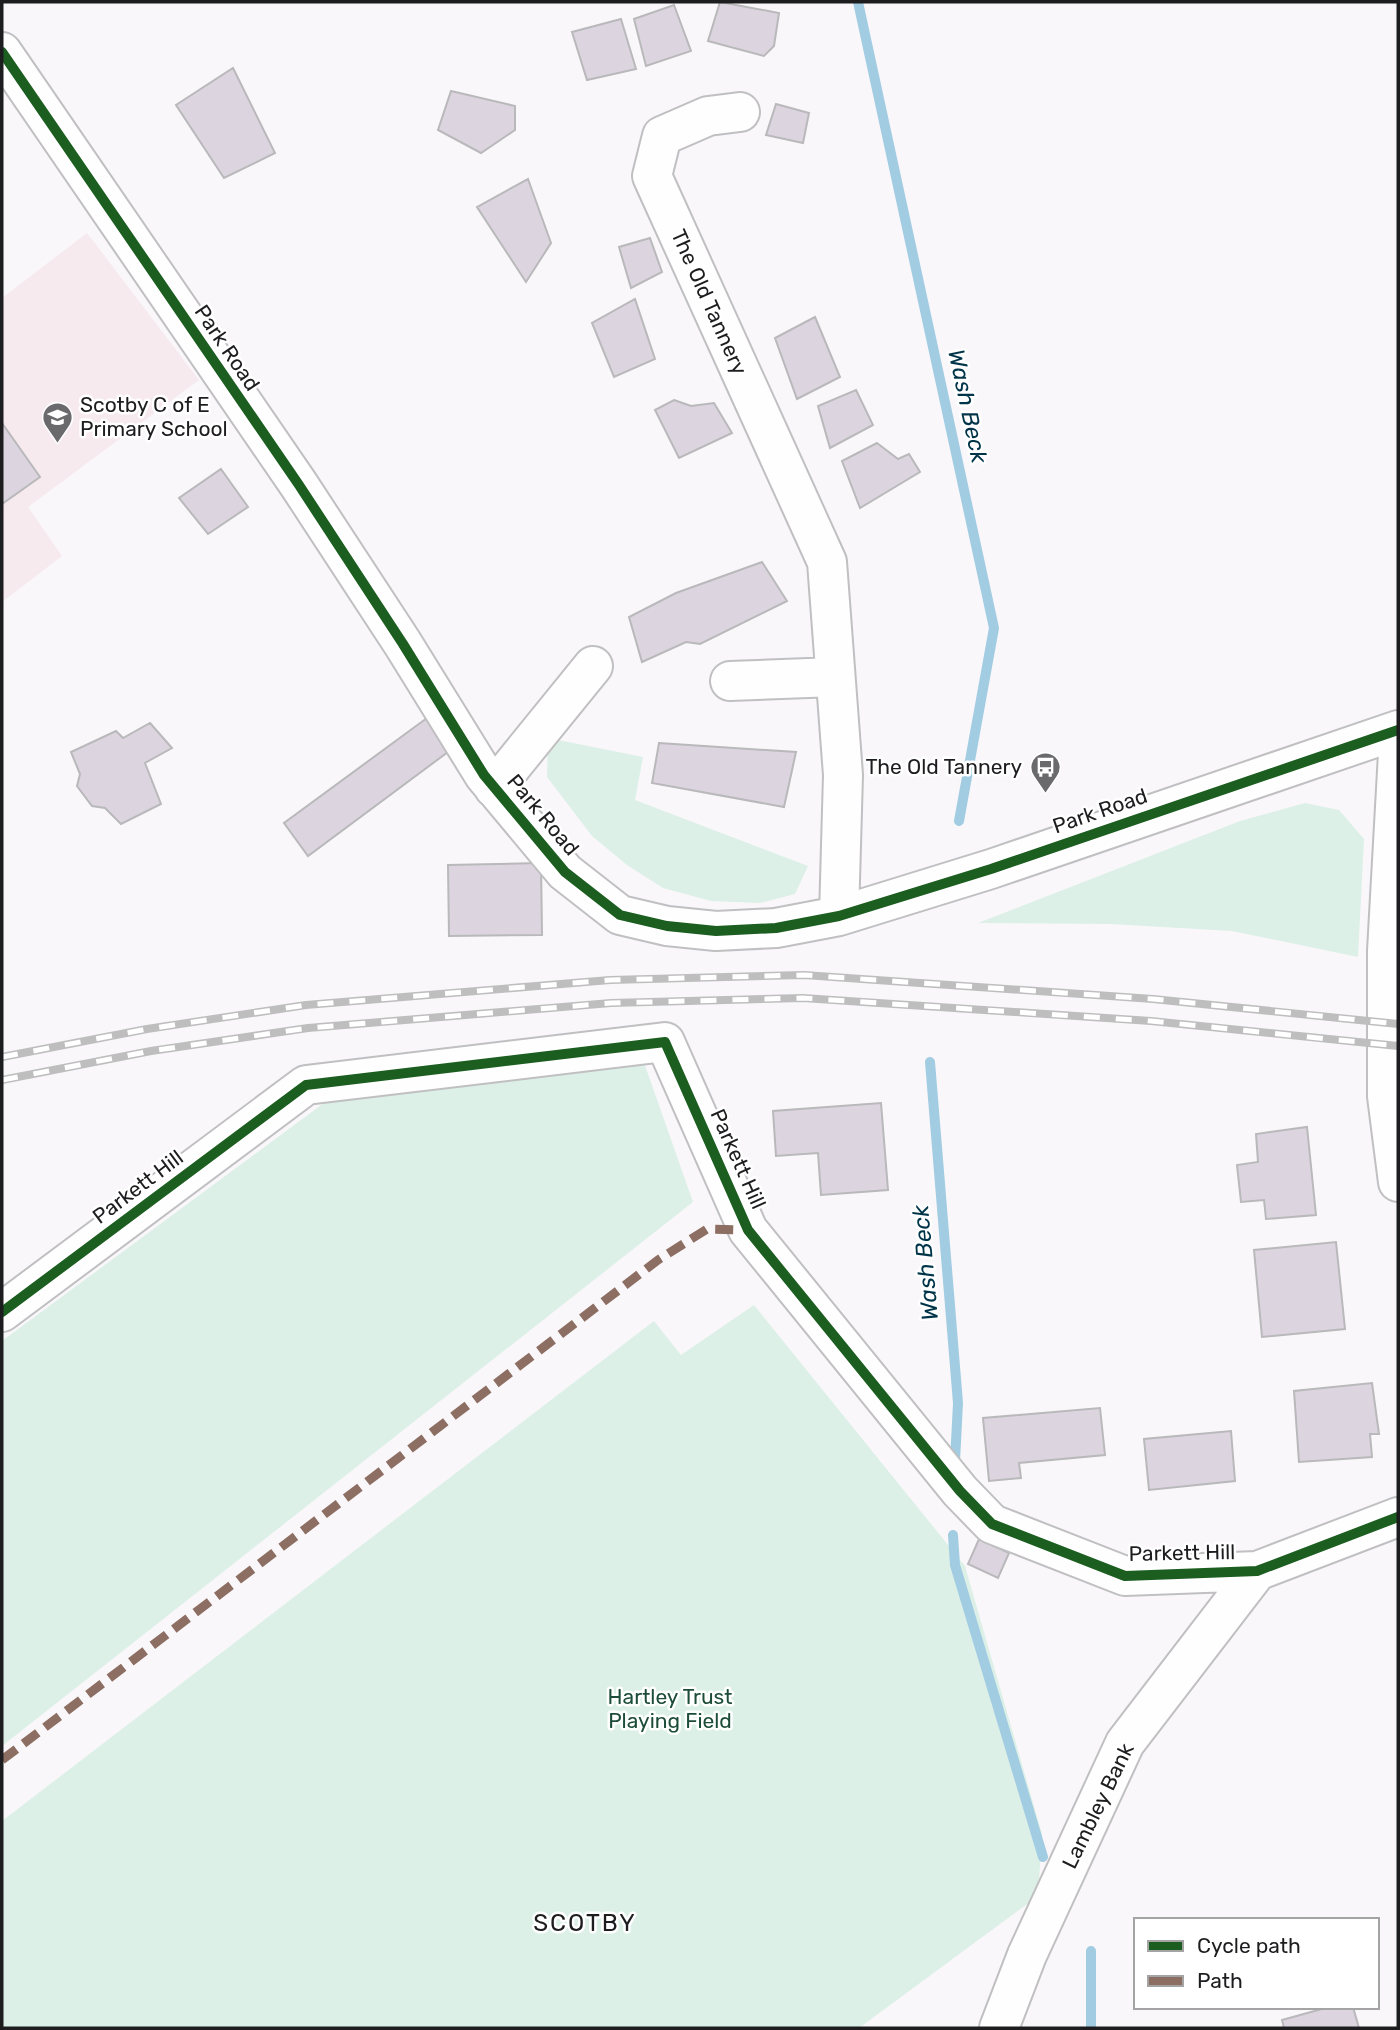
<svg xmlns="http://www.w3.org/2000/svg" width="1400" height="2030" font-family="Rubik,sans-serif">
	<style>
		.education { fill: #f7eaee }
		.green { fill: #dcf0e7 }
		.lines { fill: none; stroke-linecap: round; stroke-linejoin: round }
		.stream { stroke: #a2cce2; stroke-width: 10 }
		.building { fill: #dcd5e0; stroke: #b9b8ba; stroke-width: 2 }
		.street-casing { stroke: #c0bfc1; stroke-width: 42 }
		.secondary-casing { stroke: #c0bfc1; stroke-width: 42 }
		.street { stroke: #fefefe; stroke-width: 38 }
		.secondary { stroke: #fefefe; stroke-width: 38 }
		.rail-casing { stroke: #bfbebf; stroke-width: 8 }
		.rail { stroke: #fff; stroke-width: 5; stroke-dasharray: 16; stroke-linecap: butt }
		.quiet { stroke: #8d6e63; stroke-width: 9; stroke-dasharray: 18 9; stroke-linecap: butt }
		.cycleway-casing { stroke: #fff; stroke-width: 15 }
		.cycleway { stroke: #1b5e20; stroke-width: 10 }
		.labels { text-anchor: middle; stroke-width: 5; stroke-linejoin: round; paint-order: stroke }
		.street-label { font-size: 21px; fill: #1d1c1e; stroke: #fff }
		.poi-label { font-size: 21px; fill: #1d1c1e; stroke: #fff; text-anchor: start }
		.park-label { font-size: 21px; fill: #1d4d39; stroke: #fff }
		.water-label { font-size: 23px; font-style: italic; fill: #003449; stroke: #fff }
		.quarter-label { font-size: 24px; letter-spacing: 2px; fill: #1d1c1e; stroke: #fff }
	</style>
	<rect width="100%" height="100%" fill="#f9f7fa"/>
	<!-- education -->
	<path class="education" d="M87,233L199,380L28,507L62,556L2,602V298Z"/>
	<!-- green -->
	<path class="green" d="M548,738L643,757L635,800L808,866L795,894L760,903L711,901L663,888L627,865L592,836L547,777Z
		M1305,803L1339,810L1364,839L1358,957L1232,931L1110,924L978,923L1240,821Z
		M641,1054L693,1202L2,1746V1341L351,1083Z
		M754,1305L965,1566L1042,1834L1038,1896L859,2028H2V1821L654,1321L681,1355Z"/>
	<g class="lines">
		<!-- stream -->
		<path class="stream" d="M858,2L994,628L959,821
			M930,1062L958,1403L955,1461
			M953,1535L955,1565L1043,1857
			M1091,2028V1951"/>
	</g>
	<!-- building -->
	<path class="building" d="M720,2L779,13L774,46L764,56L708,41Z
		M674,5L691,51L646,66L634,19Z
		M621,19L636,69L587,80L572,32Z
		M233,68L275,153L224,178L176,105Z
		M451,91L515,106V130L481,153L438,130Z
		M776,104L809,113L803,143L766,135Z
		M528,179L551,243L526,282L477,207Z
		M650,238L662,272L631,288L619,247Z
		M635,299L655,359L614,377L592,323Z
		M815,317L840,377L797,399L775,338Z
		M856,390L873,425L830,448L818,406Z
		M674,400L691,406L714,403L732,433L679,458L655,410Z
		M2,423L40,477L2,504Z
		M877,443L898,459L909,454L920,472L860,508L842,461Z
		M221,469L248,507L208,534L179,498Z
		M762,562L787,601L700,644L686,642L642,662L629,617L676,593Z
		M431,715L456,746L308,856L284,823Z
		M150,723L172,748L145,763L161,804L121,824L105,808L92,806L77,786L80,774L71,752L116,731L123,738Z
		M659,743L796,752L784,807L652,783Z
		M541,863L542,935L449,936L448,865Z
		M881,1103L888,1190L821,1195L818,1153L776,1156L773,1111Z
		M1307,1127L1316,1215L1266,1219L1264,1200L1241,1202L1237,1165L1258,1162L1256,1134Z
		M1336,1242L1345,1329L1262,1337L1254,1250Z
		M1372,1383L1379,1434H1370L1372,1457L1299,1462L1294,1391Z
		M1100,1408L1105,1455L1019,1463L1021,1478L989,1481L983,1418Z
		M1231,1431L1235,1481L1149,1490L1144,1439Z
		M979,1539L1009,1553L998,1578L968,1564Z
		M1329,2007H1353L1359,2028H1284L1282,2020Z"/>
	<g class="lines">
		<defs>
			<path id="street" d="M2,52L299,485L403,644L484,775L565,872L620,915L667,926L716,931L776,928L839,916L991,869L1398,730
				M740,112L708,116L662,136L652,176L827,562L843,775L839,916
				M730,681L835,677
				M494,788L593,666
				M2,1312L306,1085L665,1042L748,1230L960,1491L992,1524L1125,1576L1257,1571L1398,1517
				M999,2028L1027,1955L1125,1743L1257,1571"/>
			<path id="secondary" d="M1398,753L1387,951V1096L1398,1182"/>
		</defs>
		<!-- street casing -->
		<use href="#street" class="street-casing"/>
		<!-- secondary casing -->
		<use href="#secondary" class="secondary-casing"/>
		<!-- street -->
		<use href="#street" class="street"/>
		<!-- secondary -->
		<use href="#secondary" class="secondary"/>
		<defs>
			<path id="rail" d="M2,1057L147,1029L306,1005L610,980L804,975L1153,999L1398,1024
				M2,1080L151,1051L308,1028L611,1003L803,998L1151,1021L1398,1046"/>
		</defs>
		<!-- rail casing -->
		<use href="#rail" class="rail-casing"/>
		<!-- rail -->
		<use href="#rail" class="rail"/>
		<!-- quiet -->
		<path class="quiet" d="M2,1760L658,1260L707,1229L748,1230"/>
		<defs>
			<path id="cycleway" d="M2,52L299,485L403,644L484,775L565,872L620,915L667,926L716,931L776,928L839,916L991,869L1398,730
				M2,1312L306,1085L665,1042L748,1230L960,1491L992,1524L1125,1576L1257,1571L1398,1517"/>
		</defs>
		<!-- cycleway casing -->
		<use href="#cycleway" class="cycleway-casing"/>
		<!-- cycleway -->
		<use href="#cycleway" class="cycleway"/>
	</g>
	<!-- icons -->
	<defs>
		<symbol id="school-pin" viewBox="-11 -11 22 30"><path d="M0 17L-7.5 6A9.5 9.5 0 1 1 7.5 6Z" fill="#6a696b" stroke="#fff"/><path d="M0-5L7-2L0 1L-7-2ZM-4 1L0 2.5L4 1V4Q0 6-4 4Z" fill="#fff"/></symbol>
		<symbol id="bus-pin" viewBox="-11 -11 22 30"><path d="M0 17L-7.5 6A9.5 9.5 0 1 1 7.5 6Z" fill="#6a696b" stroke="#fff"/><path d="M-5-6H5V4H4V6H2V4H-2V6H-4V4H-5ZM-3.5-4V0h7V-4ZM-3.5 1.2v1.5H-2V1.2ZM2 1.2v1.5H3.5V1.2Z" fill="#fff"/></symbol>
	</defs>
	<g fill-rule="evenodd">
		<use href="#school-pin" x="40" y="400" width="35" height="47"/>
		<use href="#bus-pin" x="1028" y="750" width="35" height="47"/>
	</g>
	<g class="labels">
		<!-- street labels -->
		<g class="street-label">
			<text transform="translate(709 302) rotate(66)" y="7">The Old Tannery</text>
			<text transform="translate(227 348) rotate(56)" y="7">Park Road</text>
			<text transform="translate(1100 811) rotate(-19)" y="7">Park Road</text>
			<text transform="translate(543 815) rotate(50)" y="7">Park Road</text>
			<text transform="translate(738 1159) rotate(66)" y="7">Parkett Hill</text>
			<text transform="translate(138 1187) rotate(-37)" y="7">Parkett Hill</text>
			<text transform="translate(1182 1553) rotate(-1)" y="7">Parkett Hill</text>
			<text transform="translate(1098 1806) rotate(-64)" y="7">Lambley Bank</text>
		</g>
		<!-- poi labels -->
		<g class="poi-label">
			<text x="80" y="412">Scotby C of E<tspan x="80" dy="24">Primary School</tspan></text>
			<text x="1022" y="774" text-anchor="end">The Old Tannery</text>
		</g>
		<!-- park labels -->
		<g class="park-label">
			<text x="670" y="1704">Hartley Trust<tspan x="670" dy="24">Playing Field</tspan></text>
		</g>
		<!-- water labels -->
		<g class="water-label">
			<text transform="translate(968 406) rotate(78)" y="8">Wash Beck</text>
			<text transform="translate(925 1263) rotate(-95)" y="8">Wash Beck</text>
		</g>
		<!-- quarter labels -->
		<g class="quarter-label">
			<text x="585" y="1931">SCOTBY</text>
		</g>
	</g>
	<!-- border -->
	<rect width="1400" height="2030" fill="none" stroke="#1d1c1e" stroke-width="7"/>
	<!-- legend -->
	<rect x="1134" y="1918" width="245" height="91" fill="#ffffff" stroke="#a5a4a5" stroke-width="2"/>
	<rect x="1148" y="1941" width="35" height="10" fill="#1b5e20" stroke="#a5a4a5" stroke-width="2"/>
	<text x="1197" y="1953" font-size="21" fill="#1d1c1e">Cycle path</text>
	<rect x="1148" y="1976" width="35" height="10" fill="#8d6e63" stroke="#a5a4a5" stroke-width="2"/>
	<text x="1197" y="1988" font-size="21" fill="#1d1c1e">Path</text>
</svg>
